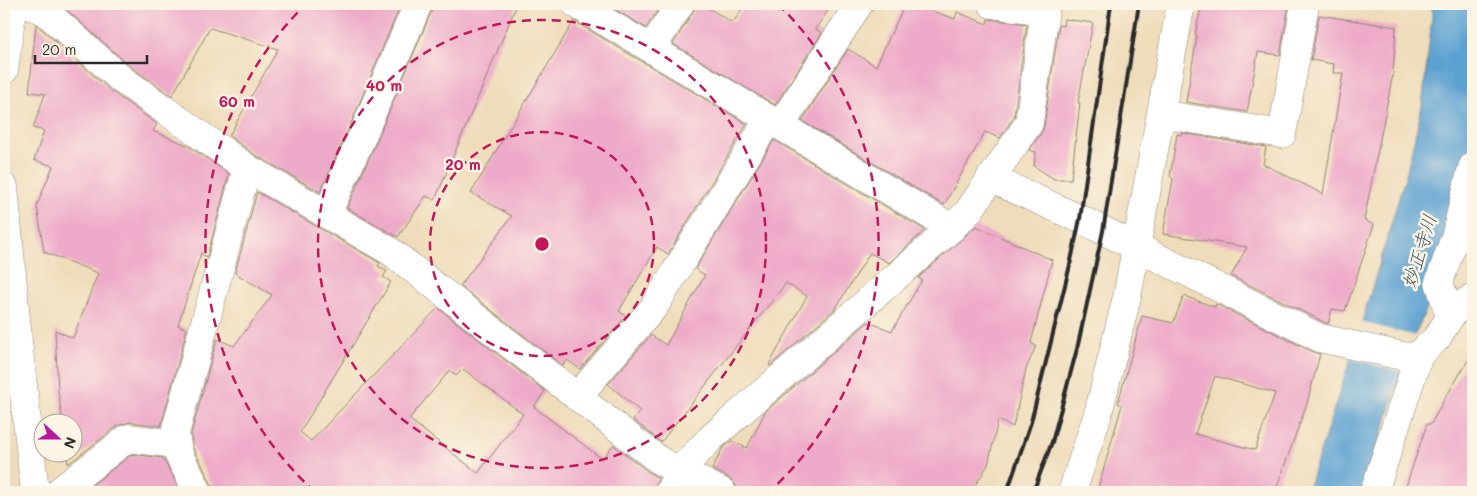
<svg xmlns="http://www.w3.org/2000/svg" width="1477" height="496" font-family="Mali,'Klee One',sans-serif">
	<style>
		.water { fill: #5ba1d1; stroke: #43667e }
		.pier { fill: #efdcba }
		.building { fill: #eeabc9; fill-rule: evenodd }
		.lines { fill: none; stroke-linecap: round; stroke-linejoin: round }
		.minor-casing { stroke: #8d8472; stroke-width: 29 }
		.minor { stroke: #fff; stroke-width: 28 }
		.rail { stroke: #2b2b2b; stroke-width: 4 }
		.ring { fill: none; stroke: #c2185b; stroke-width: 2.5; stroke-dasharray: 9 6 }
		.labels { text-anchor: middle; stroke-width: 5; stroke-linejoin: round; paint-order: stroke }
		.water-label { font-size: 19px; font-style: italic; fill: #3e5a6d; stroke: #fcf5e5 }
		.centre { fill: #c2185b; stroke: #fcf5e5; stroke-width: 2.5 }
		.ring-label { font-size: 15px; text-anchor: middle; font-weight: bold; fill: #c2185b; stroke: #fcf5e5; stroke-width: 5; stroke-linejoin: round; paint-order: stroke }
	</style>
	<rect width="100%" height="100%" fill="#fcf5e5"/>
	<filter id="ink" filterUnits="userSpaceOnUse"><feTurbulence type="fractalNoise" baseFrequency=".02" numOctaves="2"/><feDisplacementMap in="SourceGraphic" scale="10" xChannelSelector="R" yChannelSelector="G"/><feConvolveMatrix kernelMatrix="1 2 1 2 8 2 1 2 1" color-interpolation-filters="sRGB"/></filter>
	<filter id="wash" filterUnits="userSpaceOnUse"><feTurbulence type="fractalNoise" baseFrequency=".0096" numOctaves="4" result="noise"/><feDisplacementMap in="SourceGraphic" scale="20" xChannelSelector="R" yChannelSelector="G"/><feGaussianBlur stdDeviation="1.12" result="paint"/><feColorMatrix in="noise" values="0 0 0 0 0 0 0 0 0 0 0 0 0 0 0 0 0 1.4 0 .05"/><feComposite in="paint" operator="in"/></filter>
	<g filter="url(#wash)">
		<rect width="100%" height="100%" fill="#efdcba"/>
		<!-- water -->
		<path class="water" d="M1432,4H1473V147L1465,185L1431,300L1411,342L1364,492H1307L1355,345L1407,171L1422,106L1432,18Z"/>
		<!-- pier -->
		<path class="pier" d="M1360,322L1416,336L1405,373L1349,358Z"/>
		<g id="blocks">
			<!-- building -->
			<path class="building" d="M60,4H401L346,135L320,192L255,155L229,136L278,49L210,28L172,96L131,67Z
				M433,4H517L435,200L426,196L398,237L347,208L374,147L432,10Z
				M611,4H662L646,28L609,6Z
				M695,4H702L733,23L745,4H833L815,29L822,33L775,105L673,44L693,12Z
				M905,4H913L955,19L957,12L987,24L988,19L1027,24L1014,117L1000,138L985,132L944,205L802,121L848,49L876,66Z
				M1202,4H1289L1280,55L1258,52L1247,112L1186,102L1197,36L1195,35Z
				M1319,15L1396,27L1393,74L1364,220L1374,225L1345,311L1332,309L1328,324L1231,276L1247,247L1163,234L1173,179L1170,176L1177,134L1181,135L1182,133L1266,147L1263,164L1323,194L1343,73H1333L1334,64L1311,60Z
				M1064,19L1093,23L1078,103H1080L1071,179H1054L1034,166L1036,152L1029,150L1042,132L1044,126L1059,25L1063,26Z
				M574,21L747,124L668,254L657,247L619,311L626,316L580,369L567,360L563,366L460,286L512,216L471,193Z
				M36,24L111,91L157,124L153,131L187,145L229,174L207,257L201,253L178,325L187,329L161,426L130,422L119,425L68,464L67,454H72V424H63L58,391L55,330L73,338L98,273L44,252L37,205L53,166L34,160L44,131L33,128L45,94L29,92Z
				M774,140L925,230L889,263L870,253L835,309L770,366L769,365L807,296L786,283L661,442L633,420L640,411L608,384L651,335L666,345L705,275L695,269Z
				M257,192L380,263L378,266L387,271L383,277L391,282L300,432L311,441L438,308L545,391L534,407L602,459L613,445L650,473L658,478L654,492H214L212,485L193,448L191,434L217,339L234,346L272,295L235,273ZM463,369L523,414L478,473L409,419L450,370L456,376Z
				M976,226L1052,260L1031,343L1036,346L1026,369L1013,427L998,420L988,465L971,492H744L737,489L735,483L729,478L712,469L723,448L732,441L747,448L765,412L868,322L892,331L922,280L918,278Z
				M1184,296L1215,307L1216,304L1313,352L1320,354L1307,403L1275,492H1097L1122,405L1118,403L1142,316L1173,323ZM1215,376L1275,393L1255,450L1195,434Z
				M1473,352V492H1404L1427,424H1431L1448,392H1449Z
				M132,454L163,458L181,492H83Z"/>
		</g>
	</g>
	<g filter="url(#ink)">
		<use href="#blocks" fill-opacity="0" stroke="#8d8472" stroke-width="1"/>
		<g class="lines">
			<defs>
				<path id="minor" d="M26,4L45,11L121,79L247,168L390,251L660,461L722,492
					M576,4L952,228
					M992,4L1045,11
					M651,49L680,4
					M4,70L13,4
					M1161,114L1282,134L1305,4
					M780,126L859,4
					M990,178L1080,219L1320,338L1407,357L1419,355L1437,338L1450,317L1458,308L1473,297
					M4,187L18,341L35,492
					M327,214L360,141L418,4
					M1450,317L1439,282L1455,237L1472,168L1473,166
					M577,397L654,307L769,119
					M58,492L128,438L176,444
					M198,492L178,453L175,433L247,168
					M669,492L679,471L710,439L952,228L968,212L1029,123L1046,4
					M1072,492L1098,414L1127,297L1181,4
					M1374,492L1419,355"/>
			</defs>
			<!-- minor casing -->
			<use href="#minor" class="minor-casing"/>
			<!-- minor -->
			<use href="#minor" class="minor"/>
			<!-- rail -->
			<path class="rail" d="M1007,492L1031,422L1070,265L1080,219L1111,4
				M1033,492L1052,442L1077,349L1103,231L1139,4"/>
		</g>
	</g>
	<!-- distance rings -->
	<g class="ring">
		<circle cx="542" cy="244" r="112"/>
		<circle cx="542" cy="244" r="224"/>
		<path d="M315 492A336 336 0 0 1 306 4M778 4A336 336 0 0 1 769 492"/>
	</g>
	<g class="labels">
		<!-- water labels -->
		<g class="water-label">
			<text transform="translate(1419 251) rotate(-73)" y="7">妙正寺川</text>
		</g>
	</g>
	<circle cx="542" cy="244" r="8" class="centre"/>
	<g class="ring-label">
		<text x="384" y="91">40 m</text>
		<text x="237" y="107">60 m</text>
		<text x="463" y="170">20 m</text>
	</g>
	<!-- margin -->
	<rect width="1477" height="496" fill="none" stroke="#fcf5e5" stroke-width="20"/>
	<!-- north arrow -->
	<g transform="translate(58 438) rotate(111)"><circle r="24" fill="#fcf5e5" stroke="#a8a49b"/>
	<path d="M0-4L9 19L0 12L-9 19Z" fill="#b5179e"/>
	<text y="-8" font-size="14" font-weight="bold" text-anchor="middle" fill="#2b2b2b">N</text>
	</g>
	<!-- scale -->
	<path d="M35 55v8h112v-8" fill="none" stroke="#2b2b2b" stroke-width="2.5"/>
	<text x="42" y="55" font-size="15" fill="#2b2b2b" stroke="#fcf5e5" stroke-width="4" paint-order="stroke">20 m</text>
</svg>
